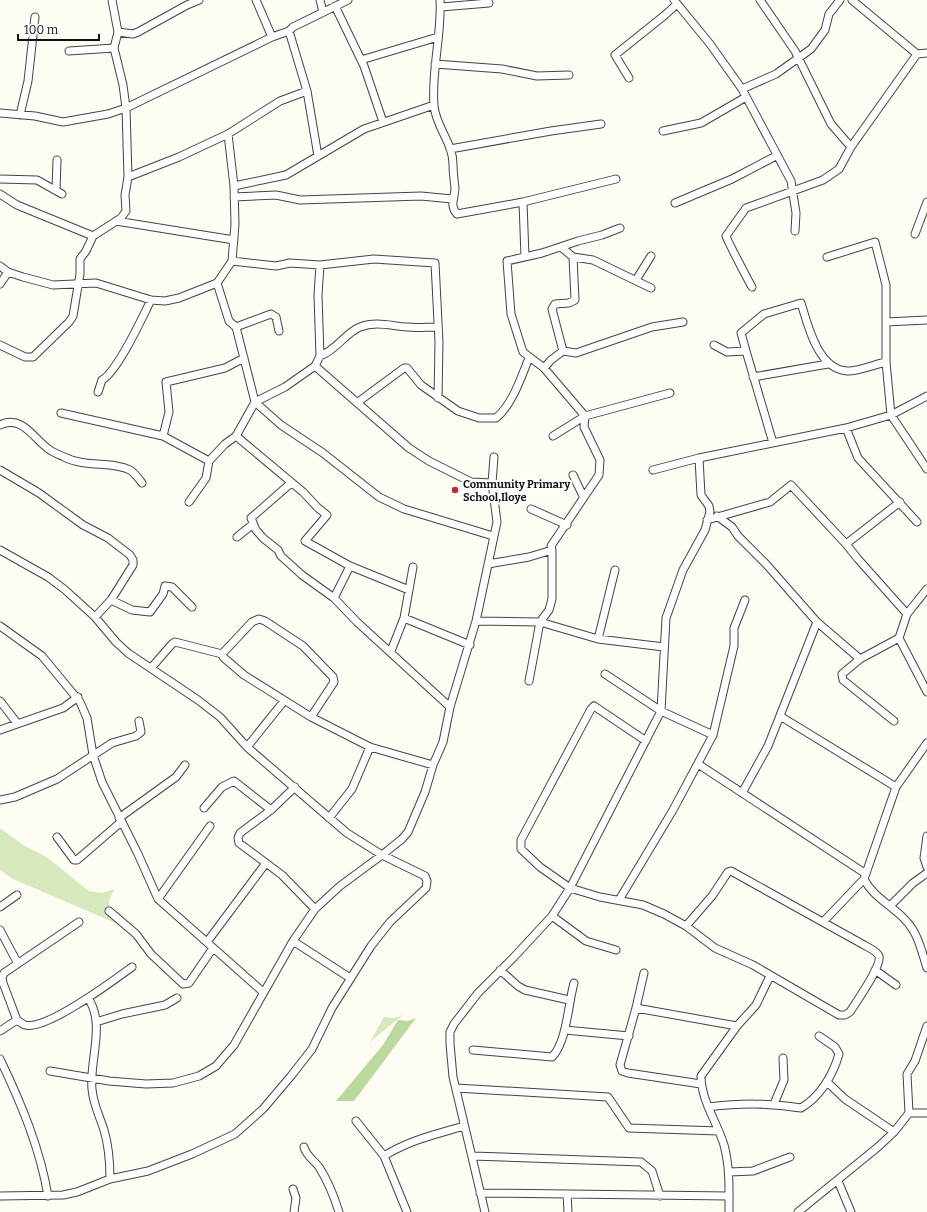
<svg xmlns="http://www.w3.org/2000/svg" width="927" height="1212" font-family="Bitter,serif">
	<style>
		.green { fill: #d5e9bd }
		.forest { fill: #b9d99d }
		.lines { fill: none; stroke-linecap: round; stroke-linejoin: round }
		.minor-casing { stroke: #434343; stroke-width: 9 }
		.minor { stroke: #fff; stroke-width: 7 }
		.poi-dot { fill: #bc2c35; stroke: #fff; stroke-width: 1.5 }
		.labels { text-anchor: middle; stroke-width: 4; stroke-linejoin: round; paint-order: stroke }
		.poi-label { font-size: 11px; font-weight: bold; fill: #101010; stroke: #fff; text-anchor: start }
	</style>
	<rect width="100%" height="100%" fill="#fffcf3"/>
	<!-- green -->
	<path class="green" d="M0,828L23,845L48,858L89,891L102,893L114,889L109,901L112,915L133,934L118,924L13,879L0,870Z
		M403,1015L370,1042L384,1017L395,1018Z"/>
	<!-- forest -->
	<path class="forest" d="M416,1018L354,1101H336L383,1045L398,1020L408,1021Z"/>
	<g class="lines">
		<defs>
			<path id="minor" d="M256,0L272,37
				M320,0L323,12
				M440,0C442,35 431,71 434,106C436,127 453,143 453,164C453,172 454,180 455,188C455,198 449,205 457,214L523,202L616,179
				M674,0L710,44L742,89L791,181L796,213L795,231
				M760,0L795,51L831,124L851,147
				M852,0L917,54
				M335,6L364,66L383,122
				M441,7L489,3
				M289,31L307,91L318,156
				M118,32L133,34L138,32L187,5L199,0
				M69,51L114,48
				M361,60L438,37
				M435,64L502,69L537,76L569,75
				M629,78L615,55L665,15L677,4
				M742,89L776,74L811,49L825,30L829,14L840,0
				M0,113L35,116L63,122L108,114L126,108L272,37L289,31L293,27L348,0
				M20,115L28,81L35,17
				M663,131L701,123L746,97
				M450,149L551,131L601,124
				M128,177L179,157L228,134L280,101L307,91
				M0,179L37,180L62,194
				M234,186L286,175L364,129L434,105
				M56,190L57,160
				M0,194L17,205L93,236
				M234,197L276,195L300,200L421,196L452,199
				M523,202L525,257
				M675,203L732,179L776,156
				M116,221L234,240
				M915,234L927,202
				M561,247L573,257L575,300L569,303L555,304L552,309L563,351
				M573,257L593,260L651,288
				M827,257L875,242L886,285V362
				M232,261L276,266L290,263L320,265L374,259L435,263L439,342L438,398
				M0,266L8,272L23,277L53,285L96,283L151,300L165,301L179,298L217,283L232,261L235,224L234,186L228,134
				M636,280L651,256
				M217,283L229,321L236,327L255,402L281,425L323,453L379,497L404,509L493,536
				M0,284L8,272
				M752,287C748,280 727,240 726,236L746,208L823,180L839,169L851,147L917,54L927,53
				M886,322L927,320
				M236,327L271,314L276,317L279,331
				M0,345L25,357H33L69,322L73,316L80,274V259L86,251L93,236L121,218L126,211L125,195L128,177L126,108L123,85L114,48L118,32L112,0
				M714,345L727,352L746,351L773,443
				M746,351L741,333L764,314L801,303C808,326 818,369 847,371C856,372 876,364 886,362L891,415L927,469
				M320,356C337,350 345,333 360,327C376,321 391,326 407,327C417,328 427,327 438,327
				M315,366L409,448L429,461L471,482L492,483
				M544,368L551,360L563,351L576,353L652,327L683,322
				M753,377L828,364
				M98,392L102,380C118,371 142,318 151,300
				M358,402L404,368H407L421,385L458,411L479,418H496C513,404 521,377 529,358
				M61,413L163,436L209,461L206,478L189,502
				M0,425C23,414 34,440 50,450C54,453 60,455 64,457C86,468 112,461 130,470C134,472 139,479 142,483
				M846,428L858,458L917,522
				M163,436L169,412L166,382L225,368L244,358
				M236,436L303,492L318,508L327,515L305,541L350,566L409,590
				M553,436L585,416L670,393
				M209,461L225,444L236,436L255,402L285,387L315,366L320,356L318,295L320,265
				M0,470L39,493L83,525L108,538L130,555L133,560V565L111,600L95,617
				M653,470L699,458L846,428L891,415L927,396
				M573,475L583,496
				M291,483L251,518L256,530L263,538L278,550L281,556L302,575L334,598L357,622L450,707
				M531,509L567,525
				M717,516L732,527L738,536L766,564L817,622L860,659L899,638
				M707,520L770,502L791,485L846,544L858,559L907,614
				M237,537L253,524
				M846,544L900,502
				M0,550L48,577L64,589L95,617L116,642L128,653L198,700L220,717L247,747L347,833L382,855L425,876L427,881L426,888L390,922L371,946L332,1008L312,1049L291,1076L263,1109L235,1134L192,1154L148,1171L110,1179L77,1192L63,1195L0,1196
				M488,564L529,557L552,550L551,546L599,475L600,460L584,427L585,416L544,368L523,352L511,314L507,261L542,253L578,241L602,235L620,228
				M927,589L907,614L899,638L927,692
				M334,598L350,566
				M111,600L132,610L150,612L163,594L165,586L172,587L192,607
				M404,618L470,645
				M476,621L540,622L598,639L664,647
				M0,626L42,656L80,702L87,718L93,755L102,782L138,854L158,899L263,992
				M598,639L615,570
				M391,651L404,618L413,567
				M222,654L223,657L244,675L311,717L370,747L433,765
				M222,654L252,622L259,619L265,621L303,646L333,677L334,682L311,717
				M860,659L842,674L843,680L894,721
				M151,668L172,644L175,642L222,654
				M605,674L661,711L713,735
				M529,681L540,622L549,610L552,599V550
				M0,701L17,723
				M780,716L896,787
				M0,730L63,708L78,697
				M646,741L594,706L591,709L521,840V849L540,867L570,888L600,897L643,905L664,914L686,926L715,948L753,965L839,1015H845L850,1012C856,1002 882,966 879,956C877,951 869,948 864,945L731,871L728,872L712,896L686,926
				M927,743L896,787L864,879C875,901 901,909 913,930C920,941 923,956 927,968
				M247,747L284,701
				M698,764L866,874
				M295,787L271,810L240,833L238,838L239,843L282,875L315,909
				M742,793L768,746L817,622
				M0,800L15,797L57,779L112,743L136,736L141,732L139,721
				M204,808L222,787L234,781L271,810
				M119,818L176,777L185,765
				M329,818L352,789L370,747
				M927,836L924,858L927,867
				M57,837L74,860H77L121,822
				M158,899L210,826
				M619,900L673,810L713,735L734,646V628L745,600
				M890,906L913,883L927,873
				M0,907L17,895
				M109,911L136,934L151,954L183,984L189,983L213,948
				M552,916L586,941L616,950
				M823,922L864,879
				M0,930L17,962
				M293,941L350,978
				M207,942L266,863
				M500,970L518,986L525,990L569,1000
				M875,970L896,985
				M644,973L636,1008L620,1065L622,1071L628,1073L701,1084
				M88,998C106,1024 89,1061 92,1089C93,1104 100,1117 104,1130C109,1147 110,1162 110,1179
				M636,1008L737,1026
				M17,1020C19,1021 22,1024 25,1025C46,1031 114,980 132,967
				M96,1022L122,1014L165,1005L177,998
				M565,1030L629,1036
				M0,1031L17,1020L3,983L2,978L4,973L79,922
				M473,1050L552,1057C567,1042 568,1004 574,983
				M0,1059C21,1103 40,1148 48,1196
				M50,1071L109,1081L146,1084L173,1083L199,1076L216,1066L234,1045L293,941L315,909L340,886L382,855L402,839L408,832L425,792L433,765L443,742L450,707L476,621L497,522L492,483L494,457
				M827,1082L845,1099L894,1132
				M456,1088L608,1097L629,1128L719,1131
				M774,1104L784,1080L783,1058
				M708,1107C742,1103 767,1103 801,1108C820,1097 833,1075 839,1054L835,1047L819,1036
				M909,1113H927
				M356,1121L384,1156L407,1212
				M304,1147C306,1156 314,1160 319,1167C328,1181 334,1196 339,1212
				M384,1156C409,1140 437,1134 464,1126
				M472,1156L641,1162L652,1171L660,1196
				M729,1172L753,1171L790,1157
				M838,1181L851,1212
				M293,1189L296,1198L294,1212
				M480,1193L729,1196
				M567,1194L568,1212
				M485,1212L453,1077L450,1044V1032L454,1024L478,993L514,957L552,916L570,888L661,711L666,618L683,570L705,530L710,512L709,506L701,495L699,458
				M729,1212C729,1189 730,1167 724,1145C717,1122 701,1100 701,1076L737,1026L756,1005L770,976
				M798,1212L878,1147L894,1132L909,1113L907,1074L915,1061L927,1026"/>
		</defs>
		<!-- minor casing -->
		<use href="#minor" class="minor-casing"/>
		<!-- minor -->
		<use href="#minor" class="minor"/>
	</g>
	<!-- markers -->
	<circle class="poi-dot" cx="455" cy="490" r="4"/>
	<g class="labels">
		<!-- poi labels -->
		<g class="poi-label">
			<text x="463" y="488">Community Primary<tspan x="463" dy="13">School,Iloye</tspan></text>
		</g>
	</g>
	<!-- scale -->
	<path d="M18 34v6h81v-6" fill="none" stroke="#101010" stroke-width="2"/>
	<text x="24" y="34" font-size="12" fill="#101010" stroke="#ffffff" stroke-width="3" paint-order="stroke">100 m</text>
</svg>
